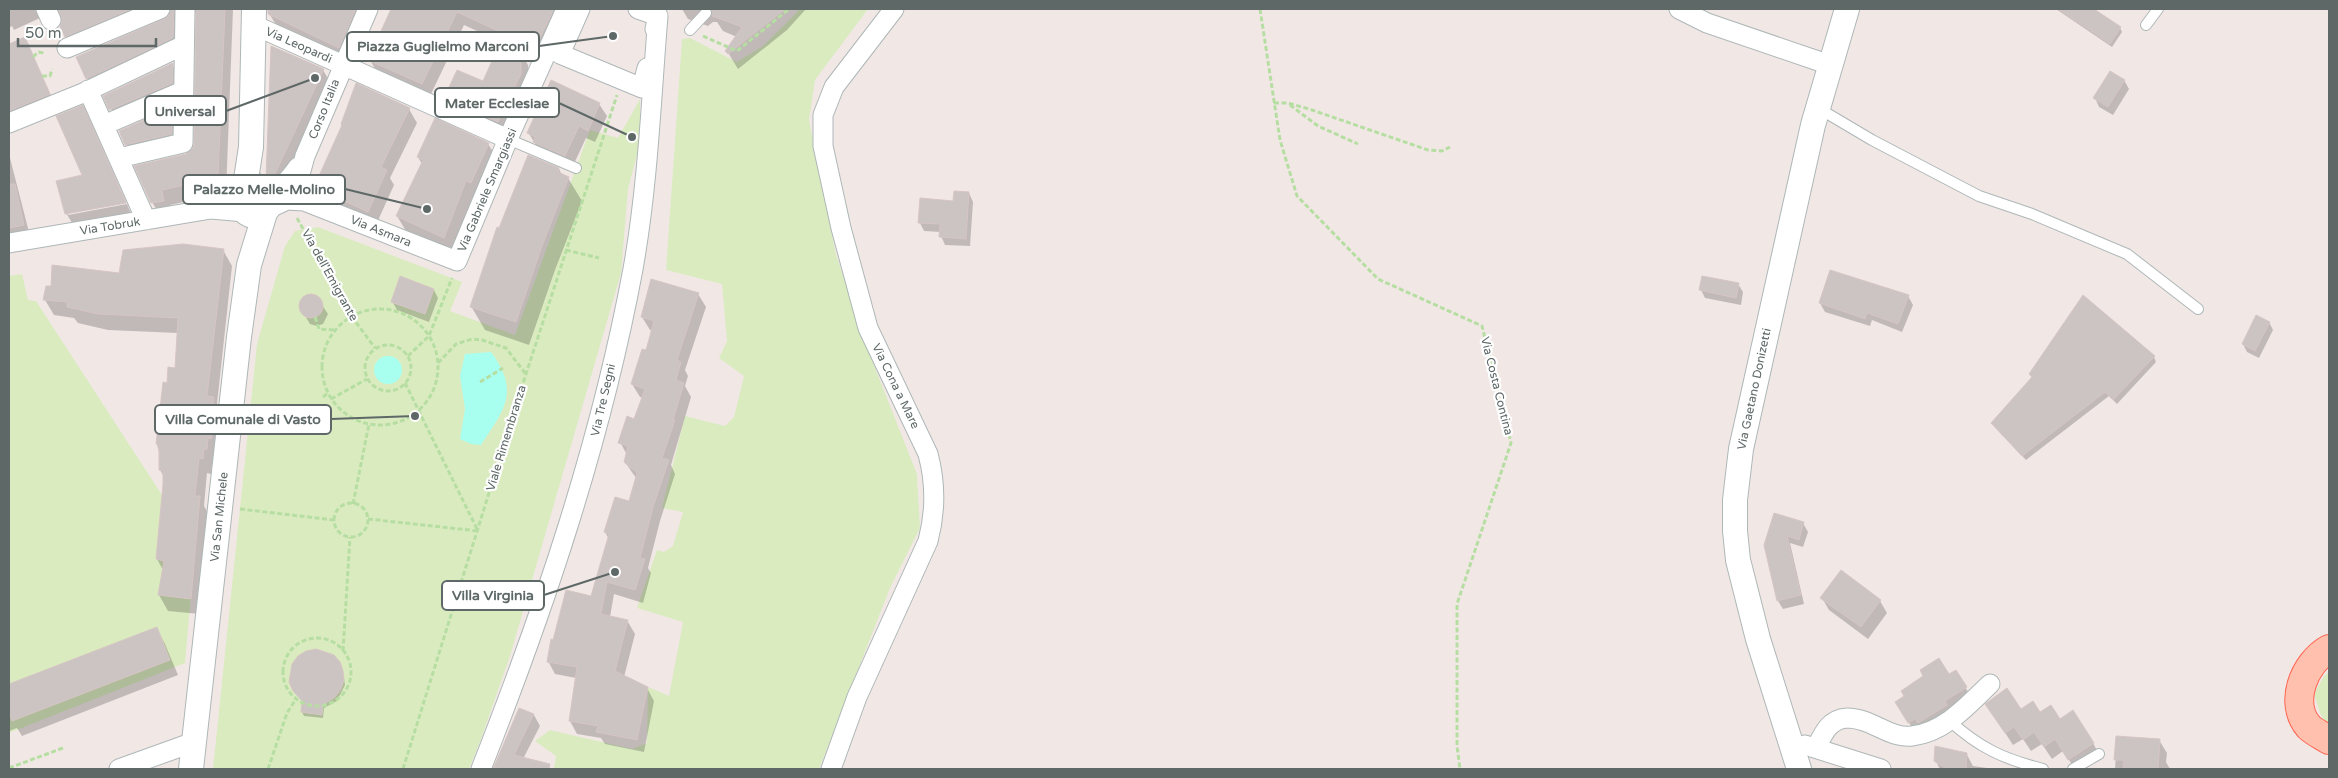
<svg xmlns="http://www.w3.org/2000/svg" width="2338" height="778" font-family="'Varela Round',sans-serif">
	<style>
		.green { fill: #daebc0 }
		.water { fill: #a8fff0 }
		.shadow { fill: #0003 }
		.building { fill: #ccc4c3; stroke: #d7c5c3 }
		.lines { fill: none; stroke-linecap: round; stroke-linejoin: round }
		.service-casing { stroke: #aeb7b7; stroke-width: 12 }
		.minor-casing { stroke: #aeb7b7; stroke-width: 21 }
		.tertiary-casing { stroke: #aeb7b7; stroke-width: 26 }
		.primary-casing { stroke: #ff6451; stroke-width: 30 }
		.path { stroke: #b7dea2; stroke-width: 3; stroke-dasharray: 5 2.5; stroke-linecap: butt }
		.service { stroke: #fff; stroke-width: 10 }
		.minor { stroke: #fff; stroke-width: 19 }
		.tertiary { stroke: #fff; stroke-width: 24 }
		.primary { stroke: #ffc0ad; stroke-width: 28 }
		.labels { text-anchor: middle; stroke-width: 4.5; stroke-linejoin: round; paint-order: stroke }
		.street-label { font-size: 12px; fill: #5d6867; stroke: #fff }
		.leader { fill: none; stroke: #5d6867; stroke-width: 2 }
		.callout-dot { fill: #5d6867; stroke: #fff; stroke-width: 2 }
		.callout { fill: #fff; stroke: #5d6867; stroke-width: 2 }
		.callout-label { font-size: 14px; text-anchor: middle; font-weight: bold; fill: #5d6867 }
	</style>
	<rect width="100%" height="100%" fill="#f1e8e6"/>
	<!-- green -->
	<path class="green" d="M800,9H868L815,80L809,120L836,255L875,368L917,474L920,528L890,588L819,769H554L556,756L535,741L550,730L632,749L647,743L648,687L669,696L683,622L637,608L657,550L664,552L673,546L683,512L662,508L685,416L725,426L734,417L744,376L719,358L727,341L722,284L666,270L682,39L690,38L737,62L763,46Z
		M640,99V143L628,189L621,273L510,656L481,739L469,769H213L257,344L285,246L295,231L318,227L462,282L450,311L515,335L590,130L618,138Z
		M22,274L28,300L36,301L162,495L200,496L185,663L9,733V276Z
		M2329,672V730L2320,713L2314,694L2324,676Z"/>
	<!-- water -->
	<path class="water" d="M491,352C520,391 505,409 481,445L471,444L460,439L465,409L460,376L465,354Z
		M374 370a14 14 0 1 1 28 0a14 14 0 1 1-28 0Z"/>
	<!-- shadow -->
	<path class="shadow" d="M9,9H233L226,193L170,205L172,215L161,217L152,202L186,155L194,148L197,13L194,12L181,53L95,94L77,57L166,20L170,14L165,13L74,51L66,36L63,16L55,11L14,30L12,26L9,28Z
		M271,9H367L348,64L280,31L270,15Z
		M396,9H567L543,61L464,25L430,96L378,74L370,60Z
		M682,9H806L787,30L738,69L727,51L737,37L723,31L717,22H713L708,26L688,19Z
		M2056,9H2092L2120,28L2122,32L2112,47Z
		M24,39L56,106L9,128V46Z
		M521,53L528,65V87L505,134L453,110L446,98L484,83Z
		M172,64L179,77V96L118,122L105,97Z
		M323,70L330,82L281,188L275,190L268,177Z
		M2124,80L2129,89L2113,115L2099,107L2095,98Z
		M599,104L607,116L595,142L586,138L572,168L542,155L528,132Z
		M172,109L179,122L178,147L133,157L126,144Z
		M409,109L417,123L390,178L394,185L376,225L324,201L316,187Z
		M89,119L126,202L68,212V215L127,204L132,216L74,226L66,213L84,176Z
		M488,144L497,158L479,197L475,194L452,252L406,231L397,216L422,164L418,157Z
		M9,154L30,236L9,240Z
		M559,169L562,175L568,178L582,201L555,270L529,345L485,330L471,306L500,229Z
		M969,193L973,202L970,246L945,245L941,236V232L924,231L920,223Z
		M223,250L232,266L217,404L223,414L215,464H212L211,474L207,473L204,506L208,513L200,614L168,611L159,595L163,570L157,559L164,477L160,470L161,460L157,444L168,384L176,369L178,333L108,330L78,323L74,318L54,315L45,300L120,274Z
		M1738,284L1743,292L1741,305L1705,298L1701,290Z
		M434,290L438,298L429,322L397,310L392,301Z
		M698,294L706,307L685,370L688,376L685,386L691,397L671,465L675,474L660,521L648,568L651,573L643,603L614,594L610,617L628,622L635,634L624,677L647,688L654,701L644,752L605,744L601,738L577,734L570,721L576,678L555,674L548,661L554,642L592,598L609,539L605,532L630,502L636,478L625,462L627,455L620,442L635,421L643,398L640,397L632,384L647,352L653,331L650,330L642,317Z
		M310,295L316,296L328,314L323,324L317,326L310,324L301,309L303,298Z
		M1908,296L1913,305L1902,332L1872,320L1870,326L1825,312L1820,303Z
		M2269,322L2273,330L2259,358L2247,352L2243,344Z
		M2154,357L2156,362L2117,404L2109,396L2026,460L1992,423Z
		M1803,523L1808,532L1803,547L1790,543L1804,604L1783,609L1778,601L1765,545Z
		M1822,598L1880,601L1887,613L1868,639L1829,610Z
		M157,629L165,644L178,675L22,736L17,728L9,731V687Z
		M316,650L333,656L342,667L345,685L337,701L324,708L323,718L304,716L302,712Z
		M1956,672L1973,700L1917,735L1904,715Z
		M1987,705L2040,714L2059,720L2093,743L2100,756L2075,769L2063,751L2052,759L2042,744L2031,751L2023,739L2013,745Z
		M519,710L534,715L540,726L523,759L541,764L545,769H494Z
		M2117,738L2159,740L2167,753L2166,762L2170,769H2115Z
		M1967,755L1973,766L1994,769H1940L1935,760Z"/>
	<!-- building -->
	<path class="building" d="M58,9H132L65,37L60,27L62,21Z
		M171,9H174L173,38L86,79L76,57L164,19L169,15Z
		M196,9H225L218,178L162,190L164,201L151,203L134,166L186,154L193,148L194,144Z
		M268,9H356L339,48L268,14Z
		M391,9H554L535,48L457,12L422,84L368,60Z
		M711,9H785L728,54L725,51L742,27L712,16Z
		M2058,9H2094L2121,27L2110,44Z
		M25,37L50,94L9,111V44Z
		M271,46L324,69L274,176L266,178Z
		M521,51V74L498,122L444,98L457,70L483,81L492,61Z
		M173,63V83L109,110L103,96Z
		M2110,71L2125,80L2108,107L2093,98Z
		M551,80L600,103L588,131L579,126L565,156L533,142L535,137L527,133Z
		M356,83L410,108L381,167L387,170L368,212L314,187L342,125L341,124Z
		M83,105L126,203L65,214L56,181L82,175L56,116Z
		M172,108V134L125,145L119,131Z
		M435,118L489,143L471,183L466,181L444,238L396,216L423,160L417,157Z
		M528,155L559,168L558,172L569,177L542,246L516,322L470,307L497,227L499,228Z
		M9,184H15L24,225L9,228Z
		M954,191L969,192L966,239L939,237L940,224L918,223L920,198L953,201Z
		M183,244L224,249L207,396L214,397L213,407L217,408L215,428H212L211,439L208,438L207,449H204L203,459L199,458L195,496H200L191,599L158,595L164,561L156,559L163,484V471L159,470V444H156L163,382L167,383L168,367L175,368L178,318L98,314L67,307V302L43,300L46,286H51L52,265L119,273L123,250Z
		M1830,270L1909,295L1898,324L1867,313L1865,319L1819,303Z
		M400,276L434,289L425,314L391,302Z
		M1702,276L1739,283L1736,298L1699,290Z
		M651,279L699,293L677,360L681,362L676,380L684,383L673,420H675L662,458L669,460L653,507L640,558L645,559L635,590L607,582L601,614L628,620L615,671L648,687L637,740L596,732L598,726L569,721L577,667L547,662L551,639L553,640L566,590L591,596L609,534L604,532L615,497L629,501L637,473L624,462L628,446L618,443L627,416L634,419L645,389L631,384L642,349L646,350L654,321L641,317Z
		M299 306a12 12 0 1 1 24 0a12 12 0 1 1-24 0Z
		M2083,295L2155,356L2113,400L2105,392L2022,456L1991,423L2032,377L2029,374Z
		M2256,315L2270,322L2255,351L2242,344Z
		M1774,513L1804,522L1799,540L1787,536L1801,595L1777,601L1764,545Z
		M1841,570L1881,600L1861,627L1820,598Z
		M157,627L170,660L12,721L9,713V684Z
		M316,649L334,655L340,662L343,671L344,680L341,689L335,697L323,705L322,715L301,712L302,701L293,691L289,682L292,664L298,656L306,651Z
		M1939,658L1949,674L1956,670L1967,687L1945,701L1947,705L1918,723L1915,719L1908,723L1895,702L1904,696L1901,691L1923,676L1920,670Z
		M2007,688L2021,709L2033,701L2040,712L2051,705L2060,719L2073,710L2094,743L2068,760L2055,739L2044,747L2034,732L2023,740L2014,727L2005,733L1985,704Z
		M519,708L534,714L514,755L550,764L549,769H493Z
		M2116,736L2160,739L2158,769H2123L2124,760H2114Z
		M1935,746L1967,753L1966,769H1947L1934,761Z"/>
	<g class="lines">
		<defs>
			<path id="service" d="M2146,25L2158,9
				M690,30L706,13
				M1818,108L1872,140L1979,196L2032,214L2127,254L2198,309
				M508,139L576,168
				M1949,720C1979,748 2004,759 2043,769
				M2073,769L2099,754"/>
			<path id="minor" d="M46,9L51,20
				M580,9L560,54L642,88L647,68
				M638,9L658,16L655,29
				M1679,9L1707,23L1830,65
				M254,25L508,139
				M67,48L160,9
				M88,90L146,220
				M9,123L83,93L184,45
				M104,125L183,91
				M119,158L183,143L185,9
				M265,189C283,188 288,181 298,167
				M304,201L296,189L305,156L368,9
				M268,209L287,200L304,201L457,261L508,139L566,9
				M9,243L211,209L245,212
				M1805,745L1881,769
				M1816,748C1823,734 1829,719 1847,718C1872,718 1889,739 1912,736C1945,732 1968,705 1990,684
				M119,769L194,742
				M481,769C545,607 601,441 633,269C648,185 651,101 658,16
				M831,769L857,697L928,541C936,511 936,484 928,454L868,328L841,228L823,146V115L834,87L894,9"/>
			<path id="tertiary" d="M240 201a15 15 0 1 1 30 0a15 15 0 1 1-30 0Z
				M244,192L251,147L254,9
				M191,769L239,337L249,265L265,213
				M1799,769L1758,639L1738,560L1735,531V500L1741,449L1813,125L1847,9"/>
			<path id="primary" d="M2329,649C2304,663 2288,703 2309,727C2314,732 2323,736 2329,740"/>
		</defs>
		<!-- service casing -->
		<use href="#service" class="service-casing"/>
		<!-- minor casing -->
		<use href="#minor" class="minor-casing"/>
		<!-- tertiary casing -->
		<use href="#tertiary" class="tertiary-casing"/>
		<!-- primary casing -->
		<use href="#primary" class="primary-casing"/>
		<!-- path -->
		<path class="path" d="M1260,9L1280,140L1297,196L1378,279L1482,326L1511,443L1457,604V746L1460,769
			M703,36L737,51L789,9
			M33,57L38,52L44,53
			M42,76H50L52,69
			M1274,103H1288L1309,109L1428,150L1442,151L1450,147
			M1290,105L1318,126L1358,144
			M297,218L352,317L375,348
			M566,250L599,258
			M322 367a58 58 0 1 1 116 0a58 58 0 1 1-116 0Z
			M315,317L319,329L335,330
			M365 368a23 23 0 1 1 46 0a23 23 0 1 1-46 0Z
			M408,356L429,336L452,278
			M438,363L456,344L472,339L482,340L506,348L525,373
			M480,382L503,368
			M405,383L478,531
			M323,397L328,393
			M331,399L367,379
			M334 520a17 17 0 1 1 34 0a17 17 0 1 1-34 0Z
			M353,504L369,424
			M240,509L334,520
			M368,519L478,531
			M283 672a34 34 0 1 1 68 0a34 34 0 1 1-68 0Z
			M343,651L350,537
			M9,768L63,748
			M268,769L287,713L296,699
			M403,769L526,374L617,95"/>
		<!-- service -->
		<use href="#service" class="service"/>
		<!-- minor -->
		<use href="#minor" class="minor"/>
		<!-- tertiary -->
		<use href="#tertiary" class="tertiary"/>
		<!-- primary -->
		<use href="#primary" class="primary"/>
	</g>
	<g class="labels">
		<!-- street labels -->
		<g class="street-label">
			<text transform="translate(299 45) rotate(24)" y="4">Via Leopardi</text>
			<text transform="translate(324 109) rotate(-68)" y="4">Corso Italia</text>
			<text transform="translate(487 190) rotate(-67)" y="4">Via Gabriele Smargiassi</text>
			<text transform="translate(110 226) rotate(-9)" y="4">Via Tobruk</text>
			<text transform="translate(381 231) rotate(22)" y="4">Via Asmara</text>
			<text transform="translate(330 275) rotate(61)" y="4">Via dell'Emigrante</text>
			<text transform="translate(896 386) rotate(64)" y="4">Via Cona a Mare</text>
			<text transform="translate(1497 386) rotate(76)" y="4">Via Costa Contina</text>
			<text transform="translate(1754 389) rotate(-78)" y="4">Via Gaetano Donizetti</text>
			<text transform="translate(603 400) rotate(-77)" y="4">Via Tre Segni</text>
			<text transform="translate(506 438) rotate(-73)" y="4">Viale Rimembranza</text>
			<text transform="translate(219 517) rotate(-84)" y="4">Via San Michele</text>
		</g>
	</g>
	<!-- callouts -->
	<path class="leader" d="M613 36L539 46M632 137L559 103M315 78L226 111M427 209L345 189M415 416L331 419M615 572L544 595"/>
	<g class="callout-dot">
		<circle cx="613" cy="36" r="5"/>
		<circle cx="632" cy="137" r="5"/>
		<circle cx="315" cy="78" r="5"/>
		<circle cx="427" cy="209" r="5"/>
		<circle cx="415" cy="416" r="5"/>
		<circle cx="615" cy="572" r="5"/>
	</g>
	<g class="callout">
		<rect x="347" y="32" width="192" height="29" rx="5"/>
		<rect x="435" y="88" width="124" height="29" rx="5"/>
		<rect x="145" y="96" width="81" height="29" rx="5"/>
		<rect x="183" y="175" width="162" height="29" rx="5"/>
		<rect x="155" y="405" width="176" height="29" rx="5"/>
		<rect x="442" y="581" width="102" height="29" rx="5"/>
	</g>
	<g class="callout-label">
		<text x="443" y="51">Piazza Guglielmo Marconi</text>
		<text x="497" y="108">Mater Ecclesiae</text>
		<text x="185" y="116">Universal</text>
		<text x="264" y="194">Palazzo Melle-Molino</text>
		<text x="243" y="424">Villa Comunale di Vasto</text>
		<text x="493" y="600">Villa Virginia</text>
	</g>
	<!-- border -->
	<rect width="2338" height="778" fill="none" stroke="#5d6867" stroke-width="20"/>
	<!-- scale -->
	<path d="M18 38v8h138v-8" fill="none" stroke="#5d6867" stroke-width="2.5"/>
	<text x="25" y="38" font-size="15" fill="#5d6867" stroke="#ffffff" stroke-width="4" paint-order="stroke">50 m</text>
</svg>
